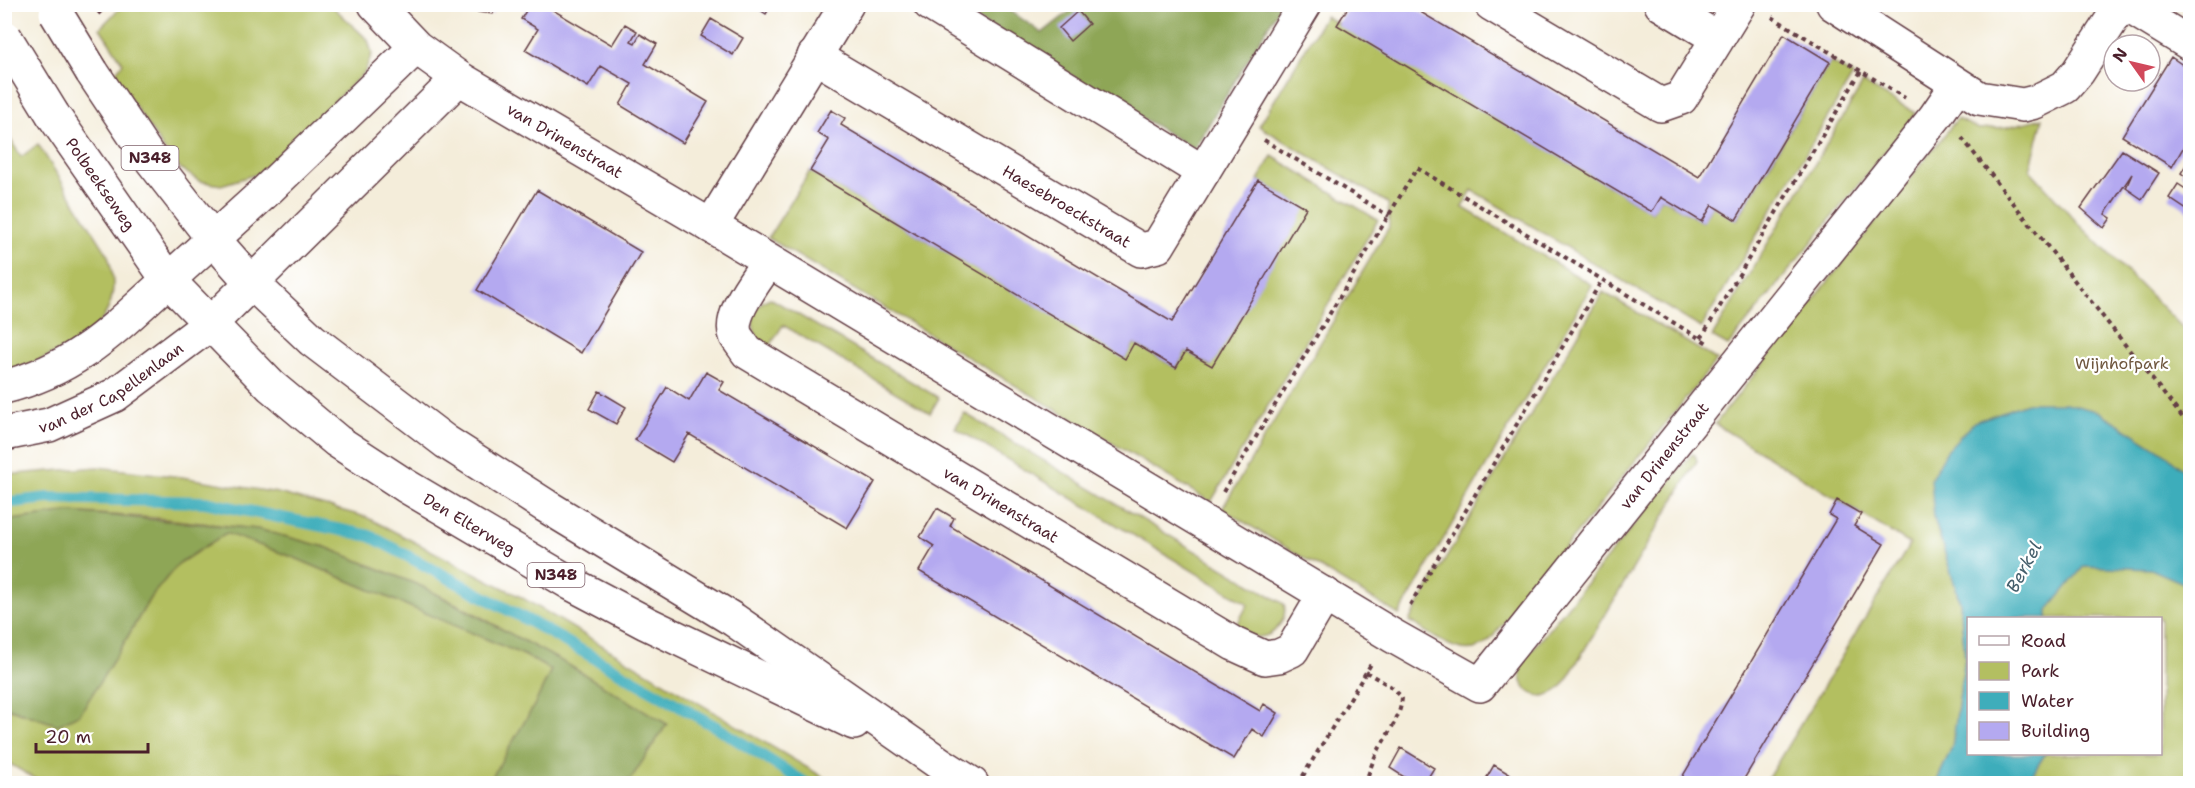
<svg xmlns="http://www.w3.org/2000/svg" width="2195" height="788" font-family="'Shantell Sans',sans-serif">
	<style>
		.green { fill: #b3bf61; stroke: #7e6f46; stroke-width: 1.5 }
		.forest { fill: #8ea657; stroke: #6c6241; stroke-width: 1.5 }
		.water { fill: #3eadbb; stroke: #446673; stroke-width: 1.5 }
		.lines { fill: none; stroke-linecap: round; stroke-linejoin: round }
		.stream { stroke: #3eadbb; stroke-width: 12 }
		.building { fill: #b4a9f0 }
		.minor-casing { stroke: #643e45; stroke-width: 36 }
		.secondary-casing { stroke: #643e45; stroke-width: 36 }
		.primary-casing { stroke: #643e45; stroke-width: 36 }
		.path { stroke: #643e45; stroke-width: 4; stroke-dasharray: 4.5 4.5; stroke-linecap: butt }
		.minor { stroke: #fff; stroke-width: 33 }
		.secondary { stroke: #fff; stroke-width: 33 }
		.primary { stroke: #fff; stroke-width: 33 }
		.primary-bridge-casing { stroke: #643e45; stroke-width: 36; stroke-linecap: butt }
		.primary-bridge { stroke: #fff; stroke-width: 33 }
		.labels { text-anchor: middle; stroke-width: 4.5; stroke-linejoin: round; paint-order: stroke }
		.shield { fill: #fff; stroke: #80626b; stroke-width: 1.5 }
		.shield-label { font-size: 15px; font-weight: bold; fill: #4a1f2b }
		.street-label { font-size: 16px; fill: #4a1f2b; stroke: #fff }
		.park-label { font-size: 16px; fill: #6f573e; stroke: #fff }
		.water-label { font-size: 18px; font-style: italic; fill: #455f6c; stroke: #fff }
	</style>
	<rect width="100%" height="100%" fill="#fff"/>
	<filter id="ink" filterUnits="userSpaceOnUse"><feTurbulence type="fractalNoise" baseFrequency=".0167" numOctaves="2"/><feDisplacementMap in="SourceGraphic" scale="12" xChannelSelector="R" yChannelSelector="G"/><feConvolveMatrix kernelMatrix="1 2 1 2 8 2 1 2 1" color-interpolation-filters="sRGB"/></filter>
	<filter id="wash" filterUnits="userSpaceOnUse"><feTurbulence type="fractalNoise" baseFrequency=".008" numOctaves="4" result="noise"/><feDisplacementMap in="SourceGraphic" scale="24" xChannelSelector="R" yChannelSelector="G"/><feGaussianBlur stdDeviation="1.35" result="paint"/><feColorMatrix in="noise" values="0 0 0 0 0 0 0 0 0 0 0 0 0 0 0 0 0 1.4 0 .05"/><feComposite in="paint" operator="in"/></filter>
	<g filter="url(#wash)">
		<rect width="100%" height="100%" fill="#f4edda"/>
		<!-- green -->
		<path class="green" d="M123,5H331L368,40L372,54L365,72L257,174L221,185L199,181L180,168L165,151L114,74L123,63L100,28Z
			M1325,16L1652,212L1661,197L1702,222L1712,205L1737,220L1830,62L1853,75L1701,328L1472,190L1462,207L1592,285L1399,615L1222,509L1389,227L1388,203L1259,126Z
			M1863,83L1916,113L1728,346L1712,337Z
			M2043,118L2030,170L2076,221L2190,335V783H2027L2045,754H2160V618H2048L2047,610L2084,566L2141,568L1934,518L1960,602L1965,658L1952,747L1936,783H1765L1910,544L1715,424L1957,119L1979,129L2007,127Z
			M4,129L21,157L38,144L107,253C135,332 61,350 4,375Z
			M1272,156L1378,220L1211,502L768,238L810,171L1125,358L1134,343L1176,368L1186,351L1211,366L1305,208L1258,180Z
			M1603,292L1717,360L1490,640C1465,665 1434,635 1409,621Z
			M770,298L939,398L930,413L783,325L768,349C750,335 745,308 770,298Z
			M964,413L1284,604C1288,619 1274,638 1257,637C1250,637 1241,631 1235,628L1248,604L955,428Z
			M1692,454L1695,455L1697,461L1564,684C1543,708 1514,693 1522,662Z
			M98,467L182,477L278,493L366,517L521,597L833,783H574L590,779L630,780L667,724L474,613L423,587L325,547L257,529L156,518L70,512L5,521L4,475Z
			M226,533L295,558L524,655L551,670L535,704L493,777L504,783H42L5,761L4,707L58,725L79,714L124,643L150,598L178,564Z"/>
		<!-- forest -->
		<path class="forest" d="M954,5H1002L1042,33L1078,5H1281L1194,149Z
			M70,512L257,529L325,547L423,587L567,664L667,724L630,780L590,779L574,783L504,784L492,777L535,704L551,670L524,655L295,558L226,533L178,564L150,598L124,643L80,714L58,725L5,707V521Z"/>
		<!-- water -->
		<path class="water" d="M2027,403H2065L2100,412L2167,455L2190,477V586L2151,569L2084,566L2048,610V618H1968V754H2045L2027,783H1936L1952,747L1965,658L1960,602L1934,518L1931,479L1948,449L1974,422Z"/>
		<g class="lines">
			<!-- stream -->
			<path class="stream" d="M4,503L48,498L205,502L370,536L531,622L718,728L807,784"/>
		</g>
		<g id="blocks">
			<!-- building -->
			<path class="building" d="M480,4H495L493,14L478,12Z
				M530,4H553L551,9L612,45L625,24L637,31L631,41L635,43L640,34L657,44L645,64L708,102L683,143L620,105L632,84L601,66L588,87L525,50L538,29L521,19Z
				M751,4H772L766,14Z
				M1350,4H1407L1699,177L1784,34L1830,62L1736,220L1712,205L1702,222L1661,197L1652,212L1337,25Z
				M1078,11L1089,24L1070,41L1059,28Z
				M711,19L743,38L733,55L701,36Z
				M2171,57L2190,70V136L2172,167L2122,136Z
				M831,110L845,118L841,125L1172,322L1258,180L1306,208L1212,366L1186,351L1176,368L1134,343L1125,359L810,171L829,140L817,133Z
				M2122,150L2159,173L2142,199L2126,188L2132,174L2105,214L2111,218L2104,228L2081,208Z
				M2190,158V180L2181,173Z
				M2178,184L2190,192V212L2169,198Z
				M537,190L641,252L581,353L477,290Z
				M706,372L724,382L719,390L875,482L847,528L689,434L672,462L635,440L667,387L689,401Z
				M599,391L626,407L616,424L589,409Z
				M1837,500L1861,514L1854,526L1884,544L1741,784H1678L1836,519L1829,515Z
				M937,508L954,518L950,526L1260,711L1264,704L1278,713L1264,737L1252,729L1234,759L919,571L934,546L920,537Z
				M1401,748L1434,768L1424,784H1415L1390,768Z
				M1494,765L1526,784H1483Z"/>
		</g>
	</g>
	<g filter="url(#ink)">
		<use href="#blocks" fill-opacity="0" stroke="#643e45" stroke-width="1.5"/>
		<g class="lines">
			<defs>
				<g id="minor">
					<path d="M930,4L1203,172"/>
					<path d="M1491,4L1661,105L1681,98L1739,4"/>
					<path d="M1661,4L1717,38"/>
					<path d="M1833,4L1979,98L2023,105L2035,102L2065,87L2078,72L2122,4"/>
					<path d="M2125,4L2190,44"/>
					<path id="s1" d="M814,56L1141,250L1158,246L1305,4"/>
					<path id="s2" d="M459,78L711,226L1393,636L1480,685L1935,117L1957,85"/>
					<path d="M711,226L847,4"/>
					<path id="s3" d="M768,262C757,279 727,315 736,336C739,341 744,347 747,352L1234,644L1265,658L1279,656L1292,650L1325,594"/>
					<path d="M4,387C77,369 115,328 168,280"/>
					<path id="s4" d="M4,434L49,425L115,395L210,324"/>
				</g>
				<path id="secondary" d="M168,280L264,193L416,47
					M210,324L459,78L416,47L375,4"/>
				<g id="primary">
					<path d="M92,72L146,153L214,240L252,283L312,340L446,442L546,506L734,620L942,765L972,784"/>
					<path id="s5" d="M53,115L168,280L271,386L337,441L406,486L572,584L646,623L854,723"/>
				</g>
			</defs>
			<!-- minor casing -->
			<use href="#minor" class="minor-casing"/>
			<!-- secondary casing -->
			<use href="#secondary" class="secondary-casing"/>
			<!-- primary casing -->
			<use href="#primary" class="primary-casing"/>
			<!-- path -->
			<path class="path" d="M98,14L108,4
				M1772,17L1861,71
				M1962,138L2190,427
				M1264,140L1389,216
				M1701,338L1861,71L1905,98
				M1223,492L1417,168L1709,344
				M1410,605L1602,280
				M1298,784L1371,664
				M1365,784C1369,773 1372,762 1377,753C1386,735 1401,718 1402,697L1390,686L1366,672"/>
			<!-- minor -->
			<use href="#minor" class="minor"/>
			<!-- secondary -->
			<use href="#secondary" class="secondary"/>
			<!-- primary -->
			<use href="#primary" class="primary"/>
			<defs>
				<path id="primary-bridge" d="M56,13L92,72
					M5,37L53,115"/>
			</defs>
			<!-- primary-bridge casing -->
			<use href="#primary-bridge" class="primary-bridge-casing"/>
			<!-- primary-bridge -->
			<use href="#primary-bridge" class="primary-bridge"/>
		</g>
	</g>
	<g class="labels">
		<!-- shield labels -->
		<g class="shield">
			<rect x="121.5" y="146" width="57" height="24" rx="4.5"/>
			<rect x="527.5" y="563" width="57" height="24" rx="4.5"/>
		</g>
		<g class="shield-label">
			<text x="150" y="163">N348</text>
			<text x="556" y="580">N348</text>
		</g>
		<!-- street labels -->
		<g class="street-label">
			<text dy="6" stroke="none"><textPath href="#s2" startOffset="123">van Drinenstraat</textPath></text>
			<text dy="6" stroke="none"><textPath href="#s5" startOffset="84">Polbeekseweg</textPath></text>
			<text dy="6" stroke="none"><textPath href="#s1" startOffset="294">Haesebroeckstraat</textPath></text>
			<text dy="6" stroke="none"><textPath href="#s4" startOffset="118">van der Capellenlaan</textPath></text>
			<text dy="6" stroke="none"><textPath href="#s2" startOffset="1482">van Drinenstraat</textPath></text>
			<text dy="6" stroke="none"><textPath href="#s3" startOffset="399">van Drinenstraat</textPath></text>
			<text dy="6" stroke="none"><textPath href="#s5" startOffset="591">Den Elterweg</textPath></text>
		</g>
		<!-- park labels -->
		<g class="park-label">
			<text x="2122" y="369">Wijnhofpark</text>
		</g>
		<!-- water labels -->
		<g class="water-label">
			<text transform="translate(2024 567) rotate(-62)" y="6">Berkel</text>
		</g>
	</g>
	<!-- margin -->
	<rect width="2195" height="788" fill="none" stroke="#fff" stroke-width="24"/>
	<!-- legend -->
	<rect x="1967" y="617" width="195" height="138" fill="#ffffff" stroke="#b7a5aa" stroke-width="1.5"/>
	<rect x="1979" y="636" width="30" height="9" fill="#ffffff" stroke="#b7a5aa" stroke-width="1.5"/>
	<text x="2021" y="647" font-size="18" fill="#4a1f2b">Road</text>
	<rect x="1979" y="662" width="30" height="18" fill="#b3bf61" stroke="#b7a5aa" stroke-width="1.5"/>
	<text x="2021" y="677" font-size="18" fill="#4a1f2b">Park</text>
	<rect x="1979" y="692" width="30" height="18" fill="#3eadbb" stroke="#b7a5aa" stroke-width="1.5"/>
	<text x="2021" y="707" font-size="18" fill="#4a1f2b">Water</text>
	<rect x="1979" y="722" width="30" height="18" fill="#b4a9f0" stroke="#b7a5aa" stroke-width="1.5"/>
	<text x="2021" y="737" font-size="18" fill="#4a1f2b">Building</text>
	<!-- north arrow -->
	<g transform="translate(2132 63) rotate(304)"><circle r="28" fill="#ffffff" stroke="#b7a5aa" stroke-width="1.5"/>
	<path d="M0-4.5L10 22L0 15L-10 22Z" fill="#d1495b"/>
	<text y="-9" font-size="16" font-weight="bold" text-anchor="middle" fill="#4a1f2b">N</text>
	</g>
	<!-- scale -->
	<path d="M36 743v9h112v-9" fill="none" stroke="#4a1f2b" stroke-width="3"/>
	<text x="45" y="743" font-size="18" fill="#4a1f2b" stroke="#ffffff" stroke-width="4.5" paint-order="stroke">20 m</text>
</svg>
